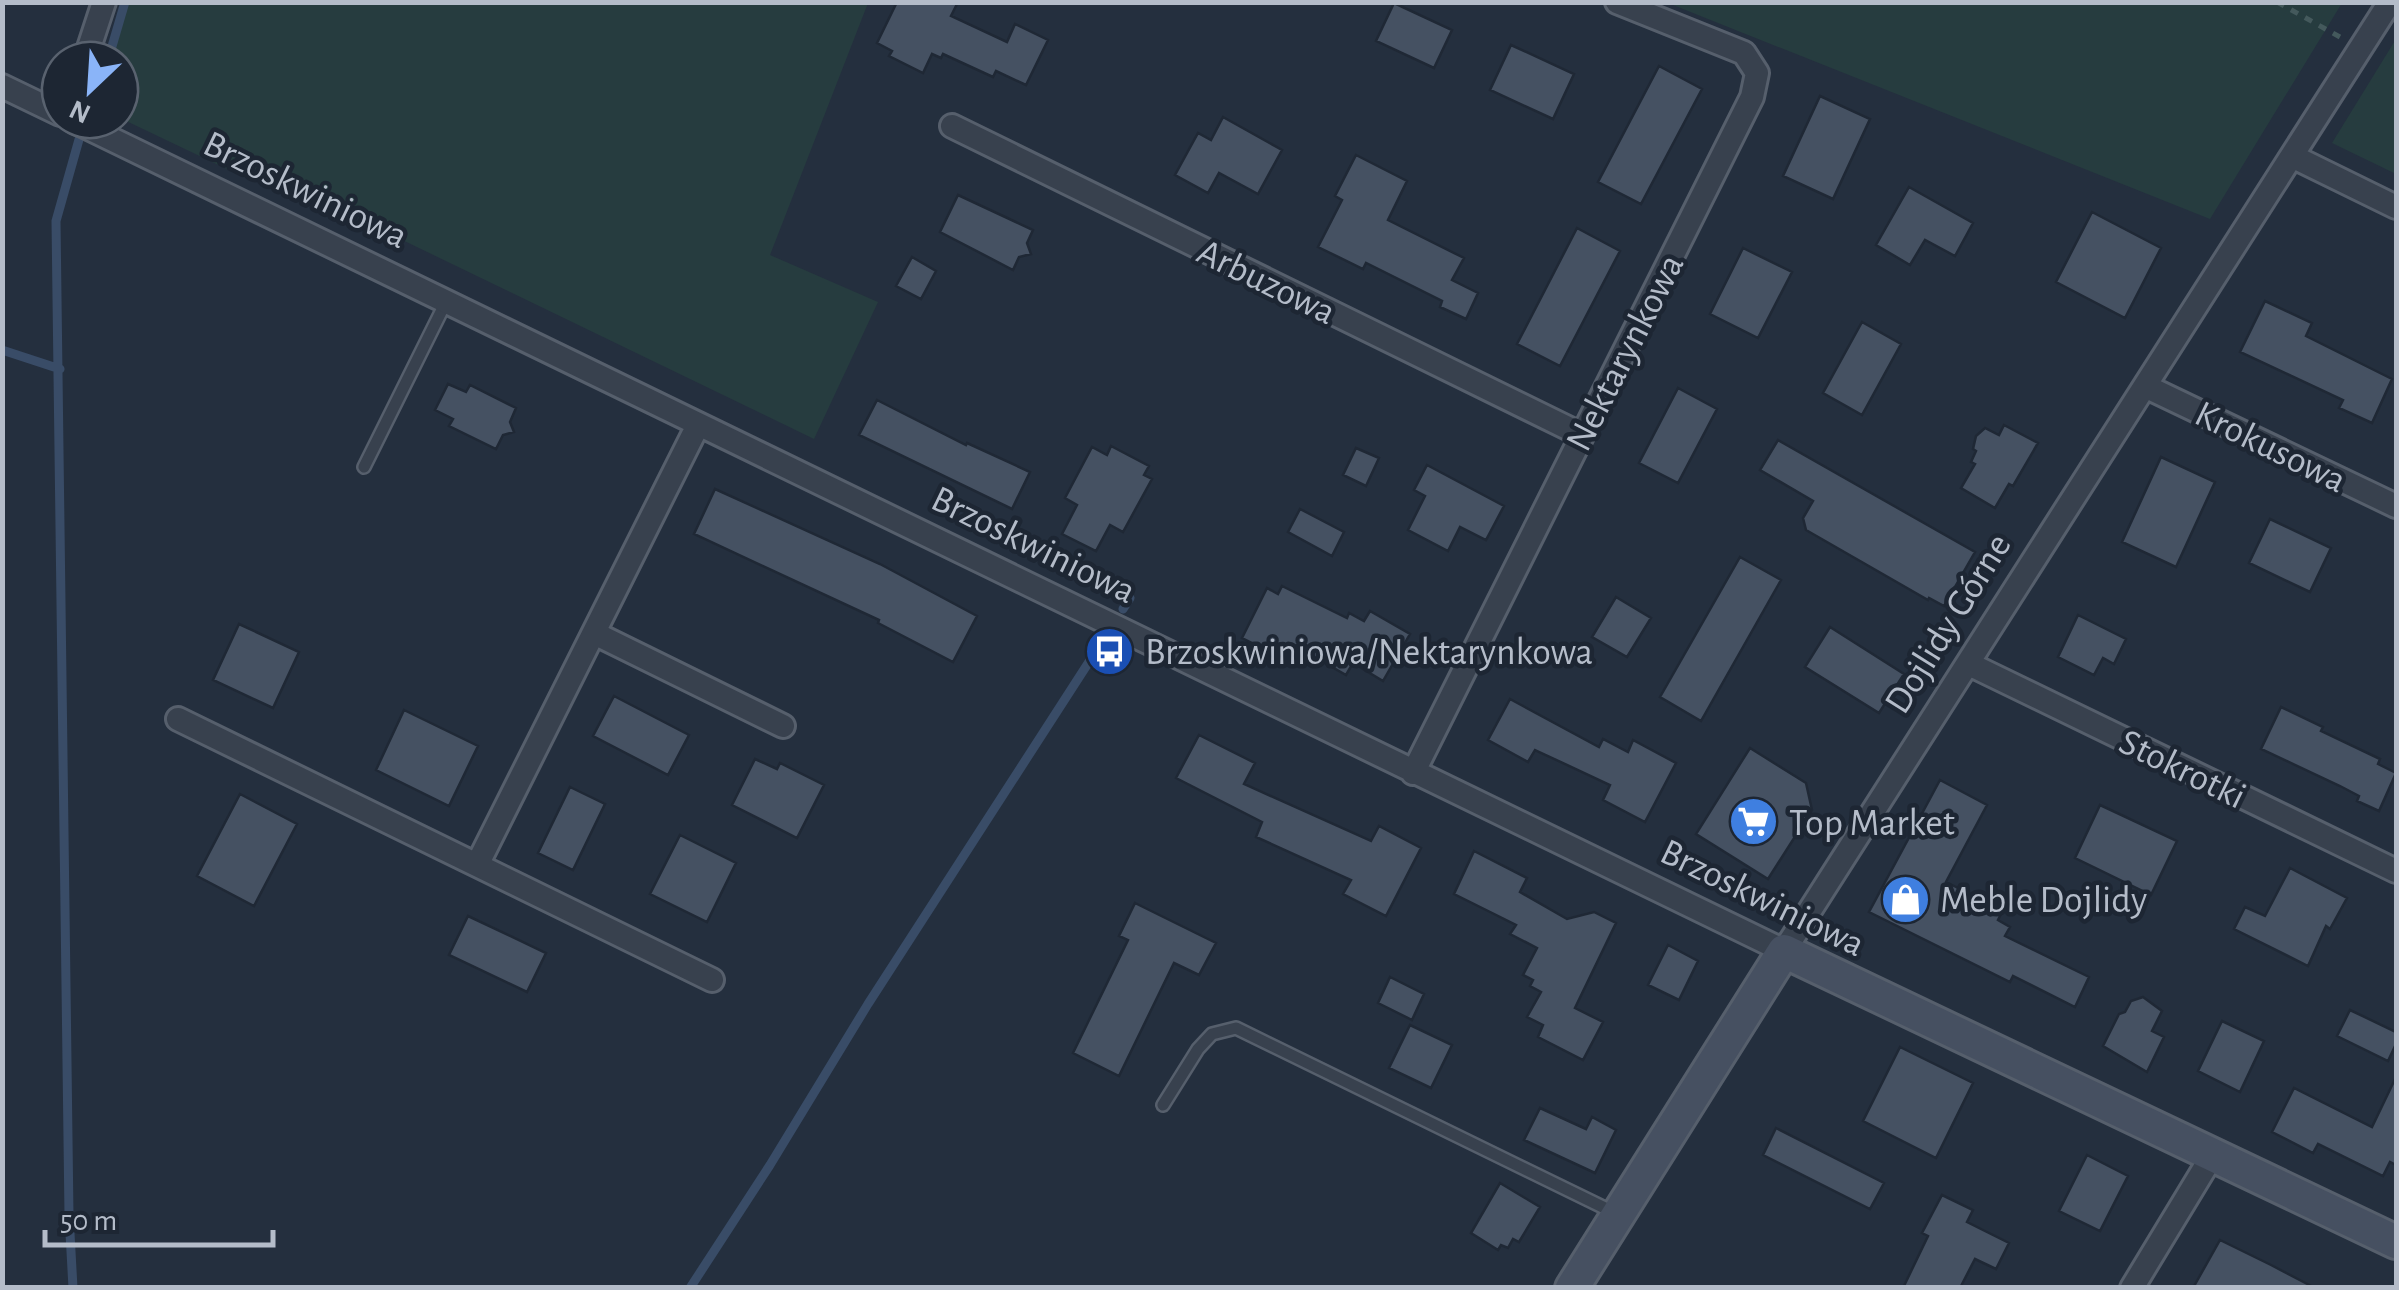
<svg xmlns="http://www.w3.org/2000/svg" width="2399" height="1290" font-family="'Alegreya Sans',sans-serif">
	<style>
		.green { fill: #263c3f }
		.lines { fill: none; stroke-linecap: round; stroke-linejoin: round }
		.stream { stroke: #394c67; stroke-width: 9 }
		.building { fill: #455162; stroke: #1f2835; stroke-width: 2.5 }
		.lane-casing { stroke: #565f6c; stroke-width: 16 }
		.street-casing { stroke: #565f6c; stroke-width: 28 }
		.secondary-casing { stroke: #565f6c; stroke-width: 38 }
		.path { stroke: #44595c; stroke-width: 5; stroke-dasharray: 8 8; stroke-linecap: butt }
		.lane { stroke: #38414e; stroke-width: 11 }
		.street { stroke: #38414e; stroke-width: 22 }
		.secondary { stroke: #465061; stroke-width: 32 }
		.labels { text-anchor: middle; stroke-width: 9; stroke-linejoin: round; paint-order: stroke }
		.street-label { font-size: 38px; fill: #b4bcc9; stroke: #1d2633 }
		.poi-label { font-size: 38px; fill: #b4bcc9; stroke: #1d2633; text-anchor: start }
	</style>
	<rect width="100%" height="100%" fill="#242f3e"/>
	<!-- green -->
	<path class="green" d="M125,3H868L770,255L878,302L814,439L237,160L231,171L120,118V60H108Z
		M1668,3L2342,2V3L2210,219Z
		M2396,39V174L2332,143Z"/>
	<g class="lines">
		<!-- stream -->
		<path class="stream" d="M108,60L125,2
			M2,350L60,369
			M1123,609L1130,598
			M73,1288L69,1215L56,221L80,136
			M690,1288L770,1165L868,1004L1096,651"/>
	</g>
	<!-- building -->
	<path class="building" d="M897,2H958L951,16L1007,42L1015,24L1048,40L1026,85L996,71L993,77L943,54L941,58L932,54L923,73L889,56L892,51L877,43Z
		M1394,3L1452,30L1434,68L1376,41Z
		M1511,45L1574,74L1553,119L1490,90Z
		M1659,66L1702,89L1641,204L1598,182Z
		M1820,96L1870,119L1833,199L1783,176Z
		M1223,117L1282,150L1258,194L1219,173L1208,193L1175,175L1198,133L1211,140Z
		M1356,155L1407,181L1388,220L1464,258L1452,280L1478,293L1466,319L1440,307L1442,301L1366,263L1363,269L1318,247L1342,200L1335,196Z
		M1909,187L1973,223L1955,256L1925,240L1910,265L1876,245Z
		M958,195L1033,230L1027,243L1031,254L1019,257L1013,270L940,232Z
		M2092,212L2161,248L2125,318L2056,282Z
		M1577,228L1620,251L1560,366L1517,344Z
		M1743,248L1792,272L1758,338L1710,314Z
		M912,257L936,271L921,299L896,286Z
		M2265,301L2312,323L2306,336L2392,379L2372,423L2339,408L2343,400L2240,352Z
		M1862,322L1901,344L1862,415L1823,393Z
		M448,384L466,392L470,385L516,408L510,422L514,432L503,435L496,449L449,426L453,419L435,410Z
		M1678,388L1717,409L1678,483L1639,463Z
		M877,400L966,445L967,443L1030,472L1012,509L859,435Z
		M2004,425L2038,443L2013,486L2009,484L1995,508L1961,488L1975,464L1971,462L1976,451L1973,449L1976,436L1985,428L1999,435Z
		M1778,440L1975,552L1944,606L1929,598L1928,600L1806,530L1803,518L1813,501L1760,470Z
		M1111,446L1149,466L1144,475L1152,479L1123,532L1110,525L1096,551L1062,534L1077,505L1065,498L1092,447L1107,455Z
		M1356,448L1379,458L1366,486L1343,475Z
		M2161,457L2215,482L2176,567L2122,542Z
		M1427,465L1504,506L1486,540L1460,527L1448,551L1408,530L1425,496L1414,490Z
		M715,489L880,564L977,616L953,662L878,623L879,620L694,534Z
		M1300,509L1344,532L1332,556L1288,532Z
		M2270,519L2331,548L2310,592L2249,563Z
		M1740,557L1781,580L1701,721L1660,697Z
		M1282,586L1347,618L1349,613L1364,621L1370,611L1410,634L1383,681L1353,663L1346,675L1297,647L1290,662L1242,638L1267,588L1278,594Z
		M1616,597L1651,618L1627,657L1592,637Z
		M2078,615L2126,639L2114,664L2103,658L2094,675L2058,657Z
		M239,624L299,652L273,708L213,680Z
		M1830,627L1904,674L1879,713L1805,667Z
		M614,696L689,735L668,775L593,736Z
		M1510,699L1599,747L1603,739L1628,752L1633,740L1676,763L1645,822L1603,800L1610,785L1535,750L1528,762L1488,740Z
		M2281,707L2323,727L2321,731L2380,759L2378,764L2396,773L2379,811L2357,801L2359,796L2340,786L2261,749Z
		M404,710L478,746L449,806L376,770Z
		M1199,735L1255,763L1244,784L1371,841L1379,826L1421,848L1386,916L1343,894L1351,880L1256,837L1262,822L1176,778Z
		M1750,748L1806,783L1812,810L1768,879L1696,834Z
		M755,759L777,769L780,763L824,785L797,838L732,805Z
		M1940,780L1987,805L1946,882L2003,910L1998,920L2010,927L2005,936L2089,977L2075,1007L2013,976L2010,982L1869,912Z
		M570,787L605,804L573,870L538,853Z
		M240,794L297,824L254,906L197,876Z
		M2100,805L2177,841L2151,895L2075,858Z
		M680,835L736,863L707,922L650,894Z
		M1474,851L1527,878L1520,892L1567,919L1594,912L1616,923L1575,1008L1603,1022L1583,1060L1538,1037L1543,1025L1527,1017L1541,992L1530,986L1533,980L1523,975L1537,948L1510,934L1516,925L1454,894Z
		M2290,868L2347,898L2330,929L2326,926L2308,966L2234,929L2245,907L2265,916Z
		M1135,903L1216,943L1199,975L1174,963L1119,1076L1073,1053L1128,940L1119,936Z
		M468,916L546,953L527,992L449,955Z
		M1668,945L1698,961L1679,1000L1648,985Z
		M1390,977L1424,994L1412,1020L1378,1003Z
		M2143,997L2162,1011L2152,1031L2164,1037L2147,1072L2103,1046L2119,1014L2125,1012L2131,1001Z
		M2350,1010L2396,1032V1044L2388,1061L2337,1036Z
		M2222,1021L2264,1041L2240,1092L2198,1071Z
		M1410,1025L1452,1045L1431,1088L1389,1068Z
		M1900,1047L1973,1083L1936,1158L1863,1121Z
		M2396,1077V1165L2390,1162L2383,1176L2318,1144L2313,1153L2272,1132L2294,1088L2372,1127Z
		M1540,1108L1586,1129L1592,1117L1616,1130L1595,1173L1524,1140Z
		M1776,1128L1884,1183L1870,1209L1763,1155Z
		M2087,1155L2128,1176L2100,1231L2059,1211Z
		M1500,1183L1540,1207L1519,1242L1513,1239L1508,1248L1501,1245L1498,1250L1471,1233Z
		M1942,1195L1973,1210L1967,1222L2009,1243L1996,1269L1975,1259L1960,1288H1903L1928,1236L1922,1233Z
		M2220,1240L2271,1265L2315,1288H2193Z"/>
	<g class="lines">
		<defs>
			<path id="lane" d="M364,467L446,302
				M1163,1105L1198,1049L1212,1034L1236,1028L1613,1212"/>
			<path id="street" d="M85,60L104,2
				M2,86L60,114
				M72,120L1784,951L2390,2
				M952,126L1582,435
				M2292,156L2396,207
				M2145,386L2396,506
				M594,633L783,726
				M1969,664L2396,871
				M178,719L712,980
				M1413,773L1752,97L1757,73L1744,53L1617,2
				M477,865L698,425
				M2132,1288L2212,1156"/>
			<path id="secondary" d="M1572,1288L1784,951L2396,1242"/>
		</defs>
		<!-- lane casing -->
		<use href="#lane" class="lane-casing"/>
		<!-- street casing -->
		<use href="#street" class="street-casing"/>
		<!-- secondary casing -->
		<use href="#secondary" class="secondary-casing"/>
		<!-- path -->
		<path class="path" d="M2277,2L2340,37"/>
		<!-- lane -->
		<use href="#lane" class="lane"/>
		<!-- street -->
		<use href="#street" class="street"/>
		<!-- secondary -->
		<use href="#secondary" class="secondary"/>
	</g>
	<!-- icons -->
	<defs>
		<symbol id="bus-disc" viewBox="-11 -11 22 22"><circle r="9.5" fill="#1a4fb4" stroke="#1d2633"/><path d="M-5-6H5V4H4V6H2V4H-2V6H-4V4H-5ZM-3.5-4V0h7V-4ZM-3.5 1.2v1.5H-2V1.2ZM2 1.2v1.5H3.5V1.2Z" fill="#fff"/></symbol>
		<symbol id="supermarket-disc" viewBox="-11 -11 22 22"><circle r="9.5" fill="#3f7fe0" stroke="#1d2633"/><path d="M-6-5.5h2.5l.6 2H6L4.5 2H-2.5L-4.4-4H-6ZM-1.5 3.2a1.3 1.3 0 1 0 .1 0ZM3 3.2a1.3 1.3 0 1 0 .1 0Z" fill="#fff"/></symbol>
		<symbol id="shop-disc" viewBox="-11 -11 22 22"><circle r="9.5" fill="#3f7fe0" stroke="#1d2633"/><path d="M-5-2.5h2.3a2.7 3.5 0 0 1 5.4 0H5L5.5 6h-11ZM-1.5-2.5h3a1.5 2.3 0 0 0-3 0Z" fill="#fff"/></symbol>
	</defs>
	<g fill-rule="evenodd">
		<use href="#bus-disc" x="1082" y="624" width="55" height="55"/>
		<use href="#supermarket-disc" x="1726" y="794" width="55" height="55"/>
		<use href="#shop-disc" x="1878" y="872" width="55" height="55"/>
	</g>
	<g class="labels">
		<!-- street labels -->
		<g class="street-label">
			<text transform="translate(306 189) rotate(26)" y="13">Brzoskwiniowa</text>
			<text transform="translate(1267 281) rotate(26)" y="13">Arbuzowa</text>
			<text transform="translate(1624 352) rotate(-63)" y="13">Nektarynkowa</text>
			<text transform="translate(2271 446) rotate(26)" y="13">Krokusowa</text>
			<text transform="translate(1034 544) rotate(26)" y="13">Brzoskwiniowa</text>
			<text transform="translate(1947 623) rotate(-58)" y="13">Dojlidy Górne</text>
			<text transform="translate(2183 768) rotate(26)" y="13">Stokrotki</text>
			<text transform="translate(1763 897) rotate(26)" y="13">Brzoskwiniowa</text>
		</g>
		<!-- poi labels -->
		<g class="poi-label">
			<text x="1145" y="664">Brzoskwiniowa/Nektarynkowa</text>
			<text x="1789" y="835">Top Market</text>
			<text x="1940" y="912">Meble Dojlidy</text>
		</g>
	</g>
	<!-- border -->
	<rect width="2399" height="1290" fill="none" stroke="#b4bcc9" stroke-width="10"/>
	<!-- north arrow -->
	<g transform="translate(90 90) rotate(205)"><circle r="48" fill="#1d2633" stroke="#59626f" stroke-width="2.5"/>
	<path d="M0-8L18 38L0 25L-18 38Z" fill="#8ab4f8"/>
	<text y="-15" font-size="28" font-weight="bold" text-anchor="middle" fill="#b4bcc9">N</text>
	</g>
	<!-- scale -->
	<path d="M45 1230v15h228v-15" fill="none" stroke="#b4bcc9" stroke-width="5"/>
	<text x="60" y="1230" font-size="30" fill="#b4bcc9" stroke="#1d2633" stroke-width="8" paint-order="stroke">50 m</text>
</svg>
